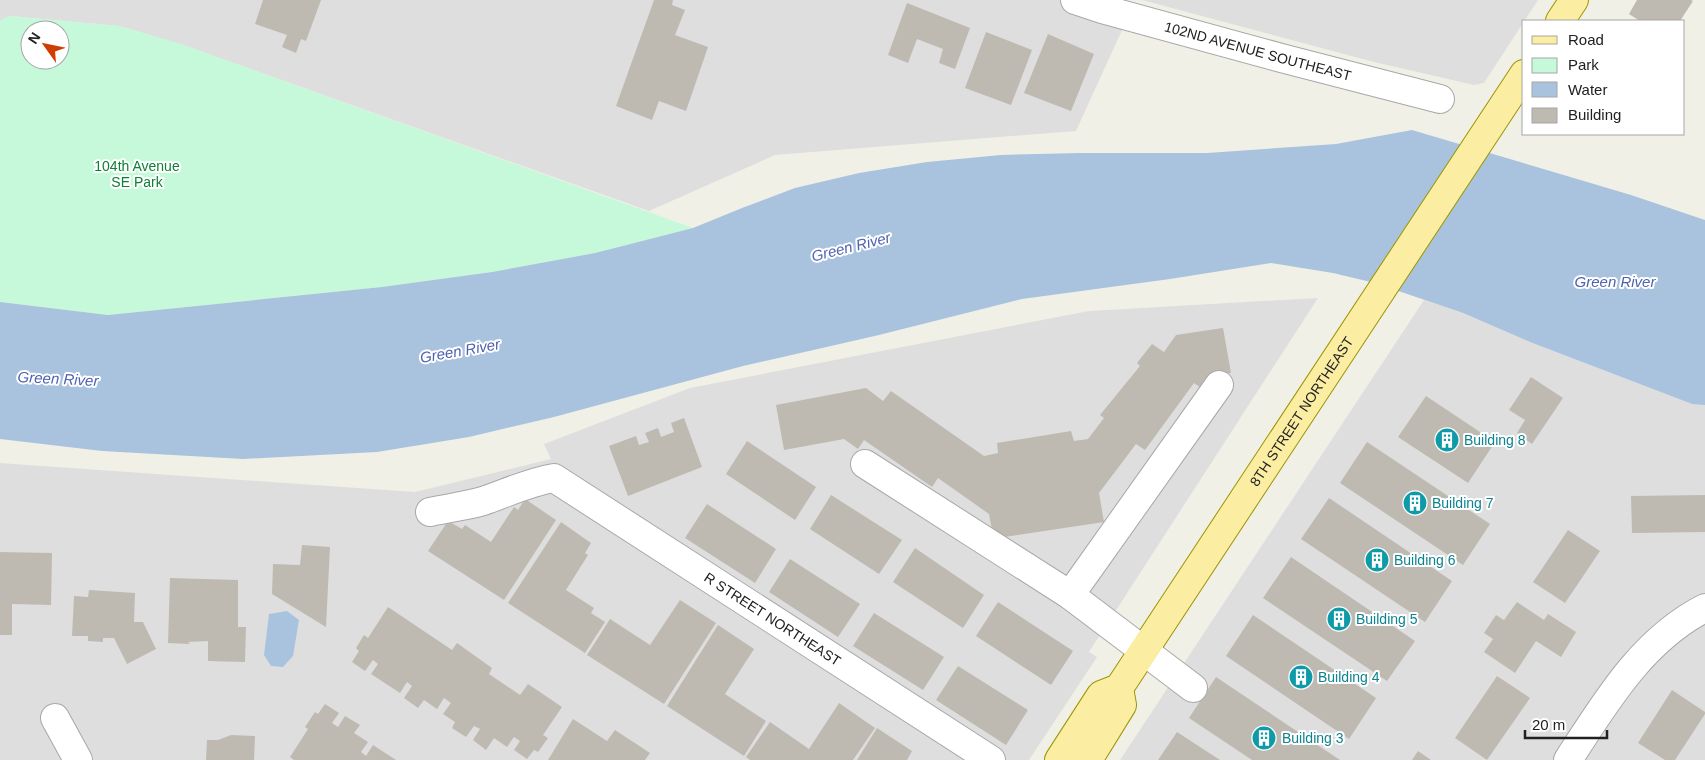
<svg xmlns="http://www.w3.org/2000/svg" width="1705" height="760" font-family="Helvetica,sans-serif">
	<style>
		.residential { fill: #dfdede }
		.park { fill: #c6f9d9; fill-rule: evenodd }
		.water { fill: #a9c3de }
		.building { fill: #bebab1 }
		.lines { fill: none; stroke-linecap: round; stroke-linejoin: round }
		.minor-casing { stroke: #a8a8a8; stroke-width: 30 }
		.major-casing { stroke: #9b9402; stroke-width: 30 }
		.minor { stroke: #fff; stroke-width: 28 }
		.major { stroke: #fbeea3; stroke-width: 28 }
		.labels { text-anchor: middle; stroke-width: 4; stroke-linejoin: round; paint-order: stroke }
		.street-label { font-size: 14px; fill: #212121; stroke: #fff }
		.park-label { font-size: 14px; fill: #0d8037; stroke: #fff }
		.culture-label { font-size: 14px; fill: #0d838f; stroke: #fff; text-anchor: start }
		.water-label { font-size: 15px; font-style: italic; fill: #4d62b0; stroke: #fff }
	</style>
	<rect width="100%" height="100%" fill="#f1f0e7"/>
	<!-- residential -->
	<path class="residential" d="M0,0H1087L1128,17L1076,131L775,155L649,211L180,44L119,26L10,16L0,21Z
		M1142,0H1538L1484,83L1474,85L1374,62Z
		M1318,298L1089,652L1097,657L1029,760H0V463L415,492L551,459L544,444L690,388L1089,311Z
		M1424,300L1463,313L1530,342L1692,404H1705V760H1120Z"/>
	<!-- park -->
	<path class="park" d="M9,16L119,26L184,45L693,228L595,253L492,272L382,287L108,315L0,302V21ZM30,30H60V60H30Z"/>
	<!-- water -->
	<path class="water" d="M1412,130L1631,195L1705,220V405L1692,404L1530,342L1463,313L1375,283L1333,273L1271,263L1170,279L1022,299L879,335L743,366L554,417L469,437L377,452L243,459L102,451L0,439V302L108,315L382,287L492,272L595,253L693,228L742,208L795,188L859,173L927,162L1001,155L1079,153H1207L1336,144Z
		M287,611L299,620L293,656L283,667L271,666L264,655L269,614Z"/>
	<!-- building -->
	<path class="building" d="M263,0H321L306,41L301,39L296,53L282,47L287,35L255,24Z
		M654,0H673L672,5L685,10L675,35L708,47L686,111L659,101L652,120L616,106Z
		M1637,0H1691L1693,1L1680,21H1640L1629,14Z
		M907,3L970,28L955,69L939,63L943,49L917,39L908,63L888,55Z
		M986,32L1032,50L1011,105L965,88Z
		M1048,34L1094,54L1071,111L1024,93Z
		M1223,328L1231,373L1215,376L1204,390L1194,383L1145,450L1136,444L1099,493L1104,522L1004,537L993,535L989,514L938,478L932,487L864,440L858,449L844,439L784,450L776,405L866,388L883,401L891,391L984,456L998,453L997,443L1071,431L1074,441L1088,439L1104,418L1100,415L1140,366L1137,363L1152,344L1164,352L1176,335Z
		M1531,377L1563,398L1532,444L1517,433L1525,420L1509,410Z
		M1426,396L1495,442L1468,483L1398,437Z
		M684,418L702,467L628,496L609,446L636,436L639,445L649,442L645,433L658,428L661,437L674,432L671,423Z
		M747,441L816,487L795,520L726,474Z
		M1367,442L1490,524L1463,565L1340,483Z
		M831,495L902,540L879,574L810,529Z
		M1705,495V532L1632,533L1631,496Z
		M1329,498L1452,581L1425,622L1301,539Z
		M525,499L556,520L504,600L428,551L448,521L462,529L465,525L491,542L514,507L518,510Z
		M707,504L776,549L755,583L685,538Z
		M561,522L591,543L585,553L588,555L566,590L594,608L591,613L605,622L585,653L508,603Z
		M1568,530L1600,551L1565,603L1533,582Z
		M302,545L330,547L326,627L272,594L273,564L300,565Z
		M915,548L984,595L963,628L893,582Z
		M0,552L52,553L51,605L12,604V635H0Z
		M1291,557L1415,641L1387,681L1263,598Z
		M790,559L860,604L838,637L769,592Z
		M170,578L238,580V627H246L245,662L208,661V641L188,642L190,644L168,643Z
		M89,590L135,593L134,622H143L156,649L127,664L114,638H103V642L88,641V636H72L74,596L88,597Z
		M680,600L716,623L664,704L587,655L610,619L650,645Z
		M998,602L1073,651L1051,685L976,636Z
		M1517,602L1544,620L1548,614L1576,632L1561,657L1536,641L1515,673L1484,652L1493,639L1484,633L1496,615L1504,620Z
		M388,607L452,650L457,643L492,668L489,674L520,695L528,684L562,707L543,735L548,738L538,752L534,750L527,759L514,750L520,741L514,737L507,747L494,738L486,750L473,740L480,729L474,726L466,737L452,728L455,722L443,714L451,703L444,698L437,709L424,700L418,708L404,698L412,686L407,682L400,693L371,674L378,664L373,660L365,671L352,662L359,651L356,648L364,635L368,638Z
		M874,613L944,657L923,690L853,646Z
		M1253,615L1376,698L1349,739L1226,656Z
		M718,625L754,649L725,694L766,721L744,756L667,706Z
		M958,666L1028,710L1006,745L936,700Z
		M1497,676L1530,698L1487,760L1455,738Z
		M1216,677L1340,760H1252L1189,718Z
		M1672,690L1705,712V714L1675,760H1665L1638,743Z
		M839,703L875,728L853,760H750L746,757L770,722L809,749Z
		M325,704L339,713L332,723L338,727L345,716L360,725L354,733L368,742L361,752L366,756L373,745L396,760H294L290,757L308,729L305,727L315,712L318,714Z
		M573,719L607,741L615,730L650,753L645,760H548Z
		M877,728L912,751L907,760H857Z
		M1177,732L1220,760H1158Z
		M231,735L255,736L254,760H206L207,740H218Z
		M1418,751L1431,760H1412Z"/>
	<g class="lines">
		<defs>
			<g id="minor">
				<path id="s1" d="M1075,0L1102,9L1285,59L1440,99"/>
				<path d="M865,464L1070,595L1193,688"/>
				<path id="s2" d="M430,512C448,508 466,506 483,501C507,493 529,482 554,478L991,760"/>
				<path d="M1070,595L1219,385"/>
				<path d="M55,718L78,760"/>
				<path d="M1568,760C1605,703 1642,640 1705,608"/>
			</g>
			<g id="major">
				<path d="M1560,21L1574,0"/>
				<path id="s3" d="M1059,760L1101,695L1119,688L1524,74"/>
				<path d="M1088,760L1122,705L1119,688"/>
			</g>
		</defs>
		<!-- minor casing -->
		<use href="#minor" class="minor-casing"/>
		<!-- major casing -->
		<use href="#major" class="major-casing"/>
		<!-- minor -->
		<use href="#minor" class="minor"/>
		<!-- major -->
		<use href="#major" class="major"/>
	</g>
	<!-- icons -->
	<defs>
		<symbol id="building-disc" viewBox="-11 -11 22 22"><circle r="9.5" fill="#0f9aa8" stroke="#fff"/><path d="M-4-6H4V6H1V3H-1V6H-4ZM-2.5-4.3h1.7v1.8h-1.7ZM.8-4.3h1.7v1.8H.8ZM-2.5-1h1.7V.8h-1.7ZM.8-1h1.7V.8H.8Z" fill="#fff"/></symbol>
	</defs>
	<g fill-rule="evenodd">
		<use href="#building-disc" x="1433" y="426" width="28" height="28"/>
		<use href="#building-disc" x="1401" y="489" width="28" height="28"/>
		<use href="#building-disc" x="1363" y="546" width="28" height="28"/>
		<use href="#building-disc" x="1325" y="605" width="28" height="28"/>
		<use href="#building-disc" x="1287" y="663" width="28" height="28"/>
		<use href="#building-disc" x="1250" y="724" width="28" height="28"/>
	</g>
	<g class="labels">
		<!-- street labels -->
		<g class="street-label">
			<text dy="5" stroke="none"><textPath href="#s1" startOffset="190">102ND AVENUE SOUTHEAST</textPath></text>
			<text dy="5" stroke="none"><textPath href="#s3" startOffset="428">8TH STREET NORTHEAST</textPath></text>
			<text dy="5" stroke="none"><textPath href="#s2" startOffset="389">R STREET NORTHEAST</textPath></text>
		</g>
		<!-- park labels -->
		<g class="park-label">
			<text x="137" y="171">104th Avenue<tspan x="137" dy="16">SE Park</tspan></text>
		</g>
		<!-- culture labels -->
		<g class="culture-label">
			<text x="1464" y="445">Building 8</text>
			<text x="1432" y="508">Building 7</text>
			<text x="1394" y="565">Building 6</text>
			<text x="1356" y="624">Building 5</text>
			<text x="1318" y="682">Building 4</text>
			<text x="1282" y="743">Building 3</text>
		</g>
		<!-- water labels -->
		<g class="water-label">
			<text transform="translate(851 247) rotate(-14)" y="5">Green River</text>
			<text x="1615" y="287">Green River</text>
			<text transform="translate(460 351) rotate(-10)" y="5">Green River</text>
			<text transform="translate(58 379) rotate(3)" y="5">Green River</text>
		</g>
	</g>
	<!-- legend -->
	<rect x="1522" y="20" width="162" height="115" fill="#ffffff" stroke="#a6a6a6"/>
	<rect x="1532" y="36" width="25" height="8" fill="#fbeea3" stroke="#a6a6a6"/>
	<text x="1568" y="45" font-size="15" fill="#212121">Road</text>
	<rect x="1532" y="58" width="25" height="15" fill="#c6f9d9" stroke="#a6a6a6"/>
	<text x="1568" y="70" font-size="15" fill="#212121">Park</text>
	<rect x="1532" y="82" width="25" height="15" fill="#a9c3de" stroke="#a6a6a6"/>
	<text x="1568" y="95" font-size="15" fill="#212121">Water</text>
	<rect x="1532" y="108" width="25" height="15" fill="#bebab1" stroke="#a6a6a6"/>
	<text x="1568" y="120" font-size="15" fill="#212121">Building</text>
	<!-- north arrow -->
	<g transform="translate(45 45) rotate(303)"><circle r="24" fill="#ffffff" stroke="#a6a6a6"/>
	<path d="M0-4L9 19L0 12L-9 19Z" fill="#cf3d03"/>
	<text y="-8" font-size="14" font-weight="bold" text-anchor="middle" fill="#212121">N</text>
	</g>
	<!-- scale -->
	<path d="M1525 730v8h82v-8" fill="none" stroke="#212121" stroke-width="2.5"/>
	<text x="1532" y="730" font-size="15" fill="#212121" stroke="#ffffff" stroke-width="4" paint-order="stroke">20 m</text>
</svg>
